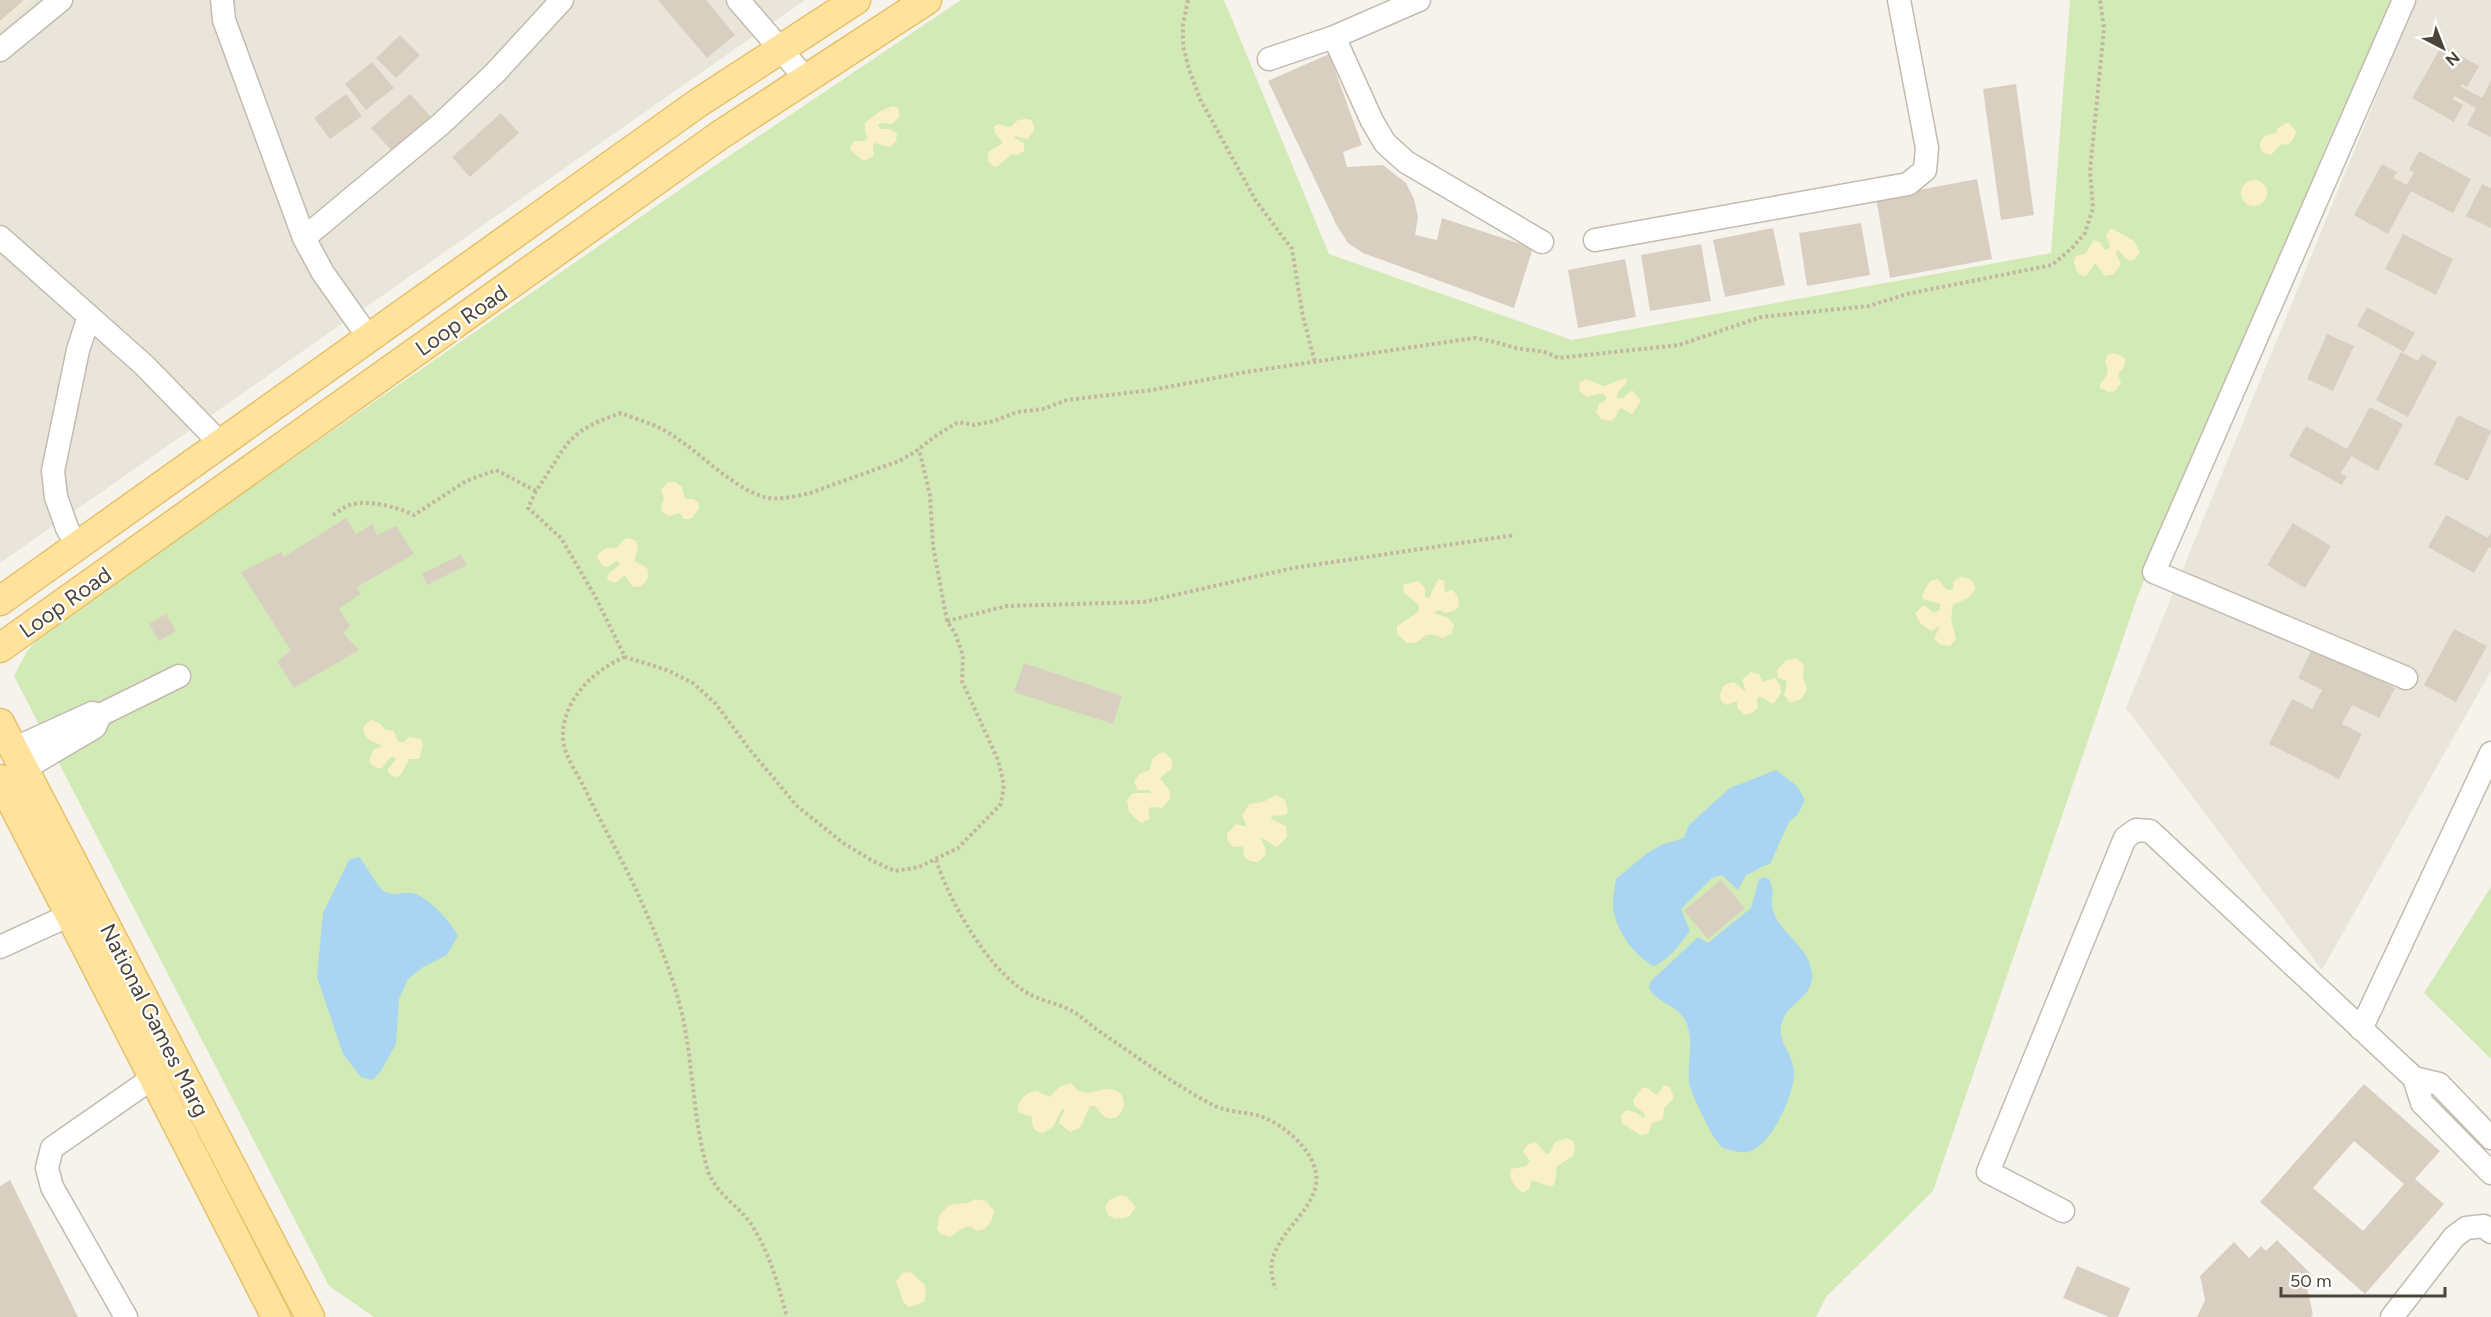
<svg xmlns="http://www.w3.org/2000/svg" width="2491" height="1317" font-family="Figtree,sans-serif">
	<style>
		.residential { fill: #eae5da }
		.education { fill: #efe8d6 }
		.green { fill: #d2eab5 }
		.sand { fill: #f9efc9 }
		.water { fill: #a9d4f2 }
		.building { fill: #d8cfc1; fill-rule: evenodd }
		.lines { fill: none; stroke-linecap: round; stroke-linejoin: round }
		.minor-casing { stroke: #c2bbae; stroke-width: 25 }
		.major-casing { stroke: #e6c16a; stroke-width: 31 }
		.path { stroke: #c4b79f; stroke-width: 4; stroke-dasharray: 3 3; stroke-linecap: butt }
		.minor { stroke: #fff; stroke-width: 22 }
		.major { stroke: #ffe39c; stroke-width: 28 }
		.labels { text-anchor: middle; stroke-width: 4.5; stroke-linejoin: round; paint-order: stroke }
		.street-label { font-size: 22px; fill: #4b4439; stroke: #fff }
	</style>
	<rect width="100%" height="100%" fill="#f6f3ec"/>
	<!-- residential -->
	<path class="residential" d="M0,0H805L0,563Z
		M2416,0H2491V671L2322,970L2126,708Z"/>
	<!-- education -->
	<path class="education" d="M0,0H34L0,31Z"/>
	<!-- green -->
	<path class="green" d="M961,0H1224L1329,254L1572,340L2051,253L2070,0H2392L2331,135L2138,595L1933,1191L1826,1297L1816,1317H374L329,1286L14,676L27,651L47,629L698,177Z
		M2491,887V1059L2424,993Z"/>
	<!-- sand -->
	<path class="sand" d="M893,106L898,108L900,117L892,124L880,123L878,125L881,129H890L897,133L896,142L889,147L875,143L873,145L874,156L864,161L851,151L850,147L855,141H864L868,138L865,133V123L880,111Z
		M1026,119L1031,120L1034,126V130L1028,139L1015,136V138L1024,143V151L1017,155L1012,154L998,166L994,167L988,161V152L1003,143L995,133L994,127L998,124L1010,127L1018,120Z
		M2286,123H2289L2296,131C2295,139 2290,147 2281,144L2271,155L2263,153L2260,148C2260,136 2266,135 2276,133L2278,128Z
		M2241 193a13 13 0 1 1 26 0a13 13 0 1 1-26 0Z
		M2111,228L2134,241L2140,252L2134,260L2129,261L2117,249L2116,254L2121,264L2114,274L2105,276L2095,263L2086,276C2078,276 2074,268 2074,260L2076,256L2085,254L2094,240L2101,243L2104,249L2107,250L2110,246L2106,236Z
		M2114,353L2125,358C2126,365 2123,369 2118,374L2121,383L2115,391L2109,392L2100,388V384C2106,377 2111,372 2105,363L2107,355Z
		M1625,378L1628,380L1617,394L1618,398H1623L1632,390L1641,401L1632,414L1621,408L1618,410L1616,417L1611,421L1601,419L1596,412L1599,404L1606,400V396L1602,393L1587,397L1579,391L1580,382L1586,379L1604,386Z
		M668,482H675L682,487L685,499H693L698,502L699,509L691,519H684L680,513L669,516L662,512L661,507L664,499L661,490Z
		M629,538L636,541L638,549L634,561L647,568C650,577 647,583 639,587L632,586L625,575L616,583L608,580L607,576C610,570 617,570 620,563L616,561L607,567L603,566L597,557C601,548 608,547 617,548L624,539Z
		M1960,577C1968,577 1976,581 1975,590L1968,598L1953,605L1951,619L1956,639L1950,646L1941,645L1934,639L1940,626L1931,631L1920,623L1915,613L1924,605L1934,613L1940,610V604L1923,599L1922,595L1930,581L1938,579L1946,589L1950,590L1953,589V582Z
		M1438,579L1444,581L1445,592L1453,590L1458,597L1459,606L1454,611L1445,613L1439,610L1433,613L1447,617L1454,625L1452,633L1442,638C1420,627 1426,645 1407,643L1397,634V626L1418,612L1419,605L1404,593L1403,585L1419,581L1425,588V597L1429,598Z
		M1796,658L1804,665L1803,676L1807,690L1801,699L1790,703L1784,695L1787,681L1778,678L1777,670L1786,660Z
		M1751,672L1759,674L1763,682L1775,678L1780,685L1781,693L1773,704L1759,696L1757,699L1758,708L1750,714L1745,715L1738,709L1737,701L1726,705L1721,701L1720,694L1724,685L1734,682L1746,692L1742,680Z
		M372,720L381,724L385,730L394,731L398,742H404L409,737L421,739L423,745L419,759H409L401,775L396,777L390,775L387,770L396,759L394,757L390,758L382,768H377L369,762L373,750L382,746C375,741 361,740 364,725Z
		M1162,752C1169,755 1174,760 1172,768L1160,778L1170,791V799L1162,808L1151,807L1148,810L1150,819L1141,823L1129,812L1127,800L1133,793H1151L1150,790H1138L1134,782L1139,774L1150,770L1152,759Z
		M1276,795L1285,800L1288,812L1285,815L1272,816L1271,819L1286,826L1287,837L1277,847L1260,837L1265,847L1266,855L1258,862L1250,861L1244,856L1243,846L1233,847L1227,839V834L1236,824L1247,827L1242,816L1249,804L1263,802Z
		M1071,1083C1074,1087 1078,1091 1082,1092C1091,1095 1101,1088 1110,1089C1127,1091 1127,1108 1117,1117C1104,1121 1102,1114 1095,1106H1090L1080,1128L1070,1132L1059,1123L1061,1116L1065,1111L1062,1109L1053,1127L1042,1133C1032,1130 1032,1126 1032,1117L1018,1112C1016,1101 1026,1092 1037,1091L1050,1097L1059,1087Z
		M1664,1085L1670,1087L1674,1098L1664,1108L1663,1119L1652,1123L1648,1134L1640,1135L1622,1123L1621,1115L1626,1110L1637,1113L1643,1118L1645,1117L1644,1113L1634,1106L1633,1100L1642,1088H1647L1657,1095Z
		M1566,1138L1573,1141L1575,1149L1573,1156L1557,1166L1555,1183L1551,1187L1532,1180L1529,1189L1523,1193C1514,1186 1509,1181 1511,1169L1526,1166L1530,1161L1523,1152L1527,1145L1536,1142L1546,1154L1550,1153L1555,1142Z
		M1120,1195L1127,1197L1136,1207L1129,1217L1115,1219L1108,1215L1105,1206L1111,1199Z
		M975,1199L986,1201L994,1211C993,1220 987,1232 976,1230C971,1228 973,1226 967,1227C961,1228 956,1234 950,1237L941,1234L937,1229L939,1216L949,1205L968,1203Z
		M911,1272L925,1285L926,1296L924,1302L909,1307L904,1303L896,1282L902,1273Z"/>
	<!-- water -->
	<path class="water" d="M1776,770L1797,786L1805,800L1798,814L1789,822L1770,864C1760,866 1755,872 1746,875L1738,890L1722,875L1712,878L1681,909L1690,931C1680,944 1669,960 1654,966C1633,956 1613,926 1613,903C1613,895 1615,887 1616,879L1646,854L1661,845L1684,838L1689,825L1730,788Z
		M359,857C366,864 377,887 384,891C394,897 401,892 411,893C426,894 452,923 458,936L447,955L423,967L408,979L399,999L396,1044L381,1071L372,1080L361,1077L343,1054L317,977L323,913L349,860Z
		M1764,877L1769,879C1776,891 1769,901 1774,914C1784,936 1810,948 1812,974C1814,999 1785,1002 1781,1026C1778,1044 1794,1054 1794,1073C1794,1095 1773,1140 1753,1150C1747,1154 1737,1152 1730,1150C1730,1150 1722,1148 1722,1147C1713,1141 1691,1093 1689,1083C1687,1063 1694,1044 1687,1024C1679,1004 1657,1004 1649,988L1651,981L1698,937L1708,943L1751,908L1759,879Z"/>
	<!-- building -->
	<path class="building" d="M0,0H24L0,21Z
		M658,0H706L735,35L707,58Z
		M400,35L420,55L396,78L376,58Z
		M2442,45L2479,66L2467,87L2462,84L2460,86L2482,98L2491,80V137L2467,125L2476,108L2455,96L2453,99L2463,105L2454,122L2412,98Z
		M1329,54L1362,145L1343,152L1347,167L1383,165L1406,183L1414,199L1418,217L1415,235L1437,240L1442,218L1533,248L1514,308L1363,253L1348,243L1337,226L1268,81Z
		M372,62L394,88L366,110L345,84Z
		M2016,84L2034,215L2001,220L1983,89Z
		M346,94L362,116L330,139L314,118Z
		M410,94L431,117L392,151L371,128Z
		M501,113L519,133L470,177L452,157Z
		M2419,151L2471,179L2453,213L2411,191L2388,234L2354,215L2382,164L2397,172L2393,178L2407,185L2414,172L2409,170Z
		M1977,179L1992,259L1890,278L1876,198Z
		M2482,184L2491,188V228L2466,216Z
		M1861,223L1870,275L1807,286L1799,233Z
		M1773,228L1785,285L1725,297L1713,240Z
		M2403,234L2453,259L2436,295L2385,269Z
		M1701,244L1711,301L1650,311L1641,255Z
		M1625,259L1636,317L1578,328L1568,270Z
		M2367,307L2415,333L2404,352L2357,326Z
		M2327,334L2354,346L2333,391L2307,379Z
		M2401,352L2418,361L2422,354L2437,362L2408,417L2376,400Z
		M2370,407L2403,424L2378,471L2351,456L2341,473L2347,476L2342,485L2289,456L2306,426L2347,449Z
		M2458,415L2491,431L2468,481L2434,464Z
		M2446,515L2488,538L2491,532V548L2489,547L2474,573L2428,547Z
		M346,518L356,534L373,524L377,535L396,526L414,554L357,587L360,594L339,609L350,626L343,633L359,650L294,688L277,661L291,651L241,572L281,552L284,557Z
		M2293,523L2331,546L2305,588L2267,565Z
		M461,555L467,565L427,585L422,574Z
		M166,614L176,631L159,641L149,624Z
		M2454,629L2487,646L2456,702L2424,685Z
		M2313,647L2395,688L2379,718L2352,705L2342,724L2362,734L2339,779L2269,744L2292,699L2312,709L2322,690L2298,678Z
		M1024,663L1122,696L1113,724L1014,692Z
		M1721,880L1745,908L1708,939L1684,911Z
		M2364,1084L2440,1151L2415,1179L2444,1204L2365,1294L2260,1202ZM2354,1141L2404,1184L2363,1231L2313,1188Z
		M10,1180L78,1317H0V1186Z
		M2277,1240L2311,1274L2305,1280L2313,1314L2311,1317H2197L2205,1300L2200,1276L2234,1242L2249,1258L2261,1246L2266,1251Z
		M2077,1266L2130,1288L2118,1317H2109L2063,1298Z"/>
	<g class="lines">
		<defs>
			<path id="minor" d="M222,0L224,20L304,238L323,273L369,338
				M738,0L806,79
				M2404,0L2154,572L2406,678
				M1334,37L1372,121L1385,143L1406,162L1542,242
				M0,50L61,0
				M1269,59L1334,37L1419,0
				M0,237L144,365L221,444
				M304,238L441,124L495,73L562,0
				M1595,240L1908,184L1925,170L1927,148L1899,0
				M77,546L67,528L56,497L53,471L78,350L89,316
				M13,749L92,713L100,715L179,676
				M24,769L95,727L100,715
				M0,947L59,920
				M2361,1029L2491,753
				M2414,1078L2439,1084L2491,1138
				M2063,1211L1988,1172L2125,838L2136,830L2150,831L2414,1078L2422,1103L2491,1173
				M126,1317L52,1187L47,1168L52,1148L144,1084
				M2392,1317L2454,1237L2466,1228L2484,1226L2491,1232"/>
			<path id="major" d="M0,601L698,103L856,0
				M0,648L720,135L927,0
				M0,723L310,1317
				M0,779L276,1317"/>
		</defs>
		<!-- minor casing -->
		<use href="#minor" class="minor-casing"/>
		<!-- major casing -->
		<use href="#major" class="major-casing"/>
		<!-- path -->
		<path class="path" d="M1188,0L1183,25V46L1189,69L1200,99L1256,201L1292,249L1303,317L1315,362
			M536,491L528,508L561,538L595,596L625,657L667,670L693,683L716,704L750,750L797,806L843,843L873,861L895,871L919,867L958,848L1001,804L1004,785L998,760L962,681L963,656L955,633L947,621L933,546L930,495L919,449
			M333,515C338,512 344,507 349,505C370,499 396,507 414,515L466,481L496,470L536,491C568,445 564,432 621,413C633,418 647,422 660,428C694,445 728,486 764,497C778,501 797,496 810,493L899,461L915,452L934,437L958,422L974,425L994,421L1017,412L1043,409L1067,400L1152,390L1246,372L1474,338C1489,340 1502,344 1516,348C1534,352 1540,348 1558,358L1679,345L1761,317L1869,306L1907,294L2052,265L2072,248L2085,233L2093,208L2090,171L2104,29L2100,0
			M947,621L1007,606L1144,602L1293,568L1515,535
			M625,657C593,670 561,702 563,739C564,756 578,774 585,789C603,827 625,864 642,903C657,937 672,973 681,1010C694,1063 692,1119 708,1171C716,1194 738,1205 751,1224C770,1253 778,1285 787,1317
			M936,860C950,902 984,962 1020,988C1034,1000 1057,1002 1074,1012C1082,1017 1090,1025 1099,1031C1136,1056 1173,1084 1213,1105C1224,1111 1240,1112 1252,1114C1273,1118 1295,1135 1307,1152C1346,1209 1250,1231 1276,1289"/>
		<!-- minor -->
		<use href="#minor" class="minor"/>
		<!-- major -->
		<use href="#major" class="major"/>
	</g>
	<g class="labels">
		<!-- street labels -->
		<g class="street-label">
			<text transform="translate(461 320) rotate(-35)" y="8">Loop Road</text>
			<text transform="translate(65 602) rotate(-35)" y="8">Loop Road</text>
			<text transform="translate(155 1020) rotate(63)" y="8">National Games Marg</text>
		</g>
	</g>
	<!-- north arrow -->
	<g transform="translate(2443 48) rotate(138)" stroke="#ffffff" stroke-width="4.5" paint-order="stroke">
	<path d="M0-4.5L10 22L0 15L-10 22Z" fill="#4b4439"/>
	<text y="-9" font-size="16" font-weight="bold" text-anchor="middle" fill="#4b4439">N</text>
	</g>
	<!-- scale -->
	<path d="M2281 1287v9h164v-9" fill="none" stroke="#4b4439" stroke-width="3"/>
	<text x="2290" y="1287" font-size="18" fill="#4b4439" stroke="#ffffff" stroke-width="4.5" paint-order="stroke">50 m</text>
</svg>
